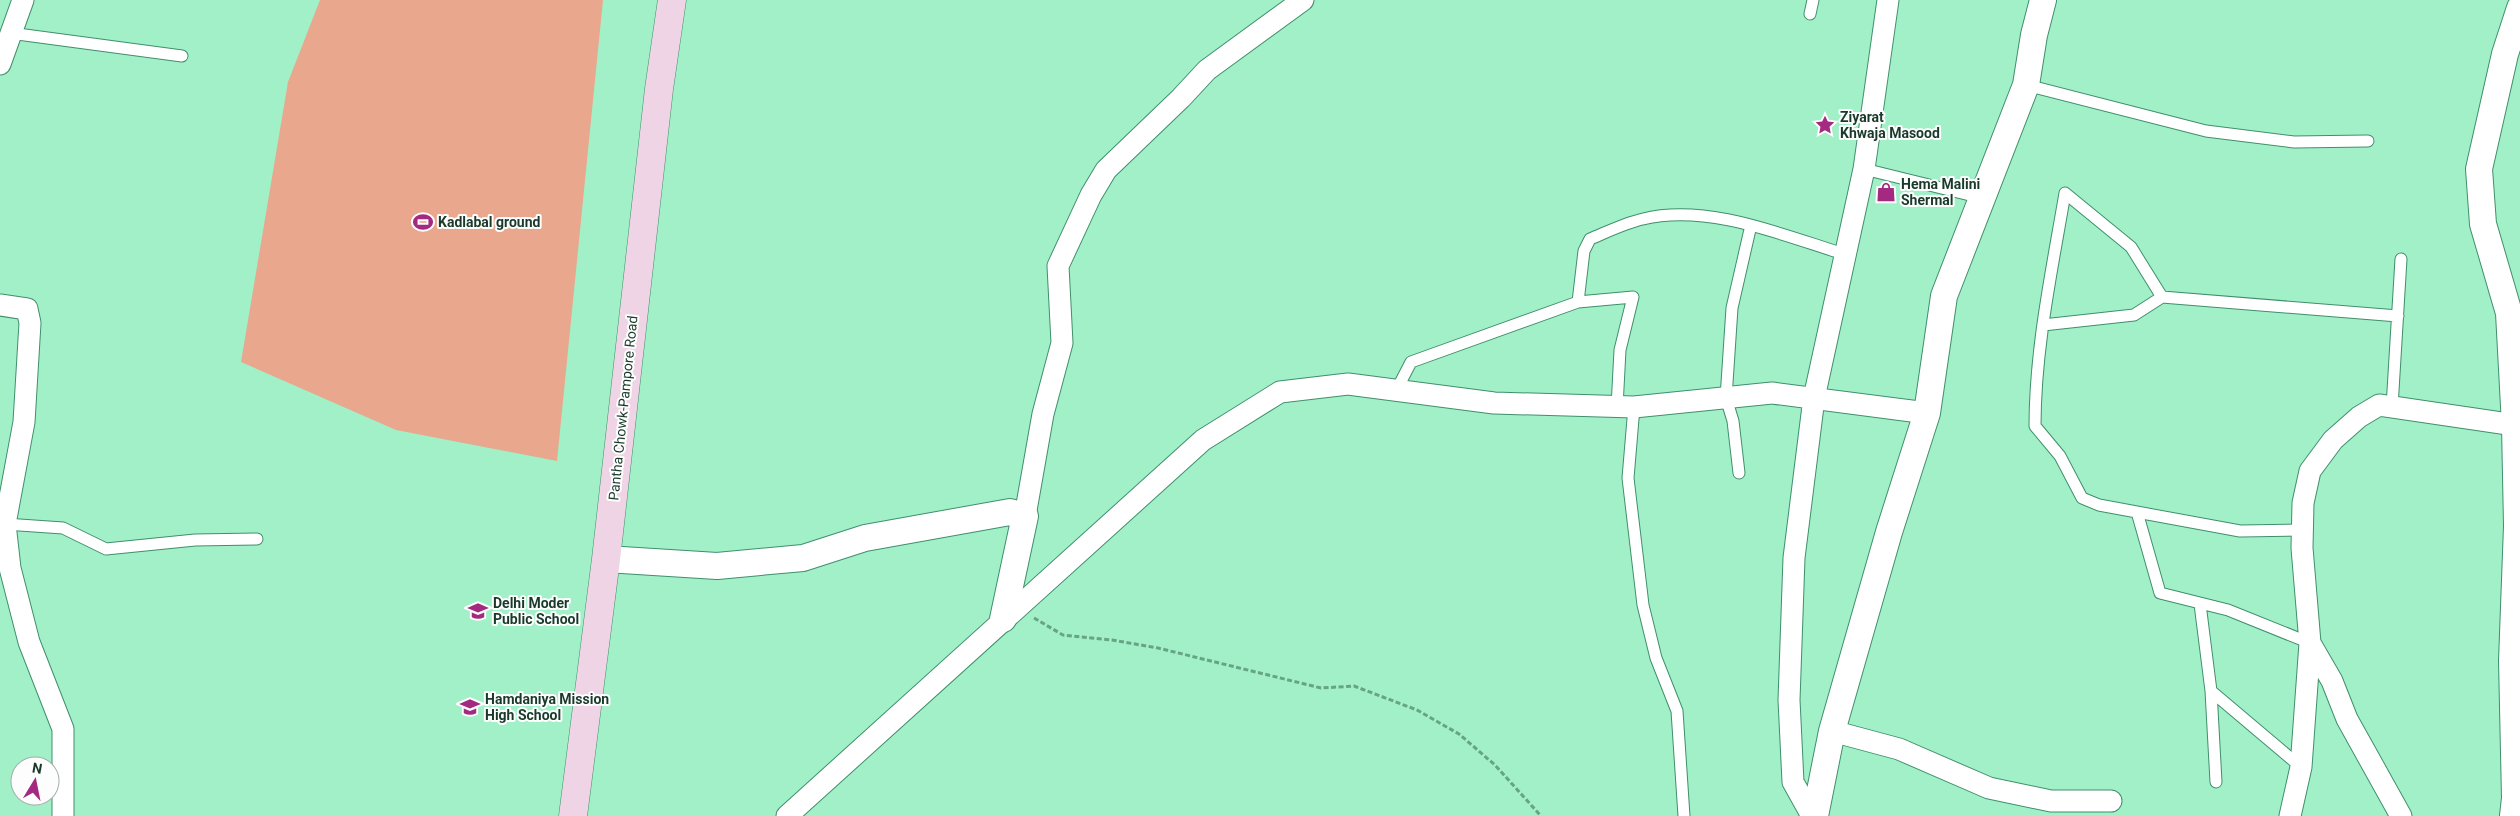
<svg xmlns="http://www.w3.org/2000/svg" width="2520" height="816" font-family="Roboto,sans-serif">
	<style>
		.pitch { fill: #e9a78e }
		.lines { fill: none; stroke-linecap: round; stroke-linejoin: round }
		.service-casing { stroke: #408f6c; stroke-width: 13 }
		.minor-casing { stroke: #408f6c; stroke-width: 23 }
		.tertiary-casing { stroke: #408f6c; stroke-width: 28 }
		.secondary-casing { stroke: #408f6c; stroke-width: 29 }
		.path { stroke: #67a385; stroke-width: 3; stroke-dasharray: 5 2.5; stroke-linecap: butt }
		.service { stroke: #fff; stroke-width: 11 }
		.minor { stroke: #fff; stroke-width: 21 }
		.tertiary { stroke: #fff; stroke-width: 26 }
		.secondary { stroke: #eed4e5; stroke-width: 28 }
		.labels { text-anchor: middle; stroke-width: 4; stroke-linejoin: round; paint-order: stroke }
		.poi-label { font-size: 14px; font-weight: bold; fill: #193a2b; stroke: #fdfdfd; text-anchor: start }
		.street-label { font-size: 14px; fill: #193a2b; stroke: #fdfdfd }
	</style>
	<rect width="100%" height="100%" fill="#a1f0c8"/>
	<!-- pitch -->
	<path class="pitch" d="M320,0H603L557,461L396,430L241,362L288,82Z"/>
	<g class="lines">
		<defs>
			<path id="service" d="M1810,14L1813,0
				M10,33L182,56
				M2026,85L2206,131L2294,142L2368,141
				M1864,169L1982,198
				M2162,297L2398,316
				M1578,302L1584,251L1590,239C1607,232 1625,223 1643,219C1708,203 1785,236 1847,255
				M2043,325L2134,315L2162,297L2131,247L2065,193C2052,270 2035,348 2035,426L2060,456L2082,498L2099,505L2240,531L2303,530
				M1396,391L1411,362L1578,302L1633,297L1620,350L1617,407
				M1634,407L1628,478L1643,605L1656,658L1677,711L1684,816
				M2392,407L2401,259
				M1739,473L1733,421L1726,398L1732,308L1751,225
				M2137,512L2160,593L2228,610L2310,643
				M5,524L63,528L106,549L195,540L257,539
				M2200,604L2211,691L2216,782
				M2211,691L2301,767"/>
			<path id="minor" d="M0,64L23,0
				M0,305L27,309L30,323L24,422L5,524L10,568L29,642L63,729V816
				M1025,516L1043,414L1062,343L1058,266L1091,195L1106,170L1181,98L1207,70L1303,0
				M2310,643L2332,681L2347,719L2401,816
				M1832,731L1899,749L1989,788L2051,801H2111
				M787,816L1203,440L1280,392L1348,384L1494,403L1634,407L1772,393L1927,413
				M1812,816L1793,782L1789,700L1794,558L1814,398L1864,169L1888,0
				M2290,816L2301,767L2310,643L2302,548L2303,503L2310,471L2333,440L2359,417L2379,405L2515,425"/>
			<path id="tertiary" d="M606,559L717,566L803,558L865,538L1010,512L1025,516L1003,619
				M1815,816L1832,731L1889,532L1927,413L1944,296L2026,85L2034,35L2043,0
				M2513,816L2515,798L2512,661L2517,526L2515,425L2509,313L2483,224L2479,169L2505,54L2520,8"/>
			<path id="secondary" d="M573,816L606,559L659,89L672,0"/>
		</defs>
		<!-- service casing -->
		<use href="#service" class="service-casing"/>
		<!-- minor casing -->
		<use href="#minor" class="minor-casing"/>
		<!-- tertiary casing -->
		<use href="#tertiary" class="tertiary-casing"/>
		<!-- secondary casing -->
		<use href="#secondary" class="secondary-casing"/>
		<!-- path -->
		<path class="path" d="M1034,618L1063,635L1112,640L1158,648L1321,688L1354,686L1417,710L1459,734L1495,765L1541,816"/>
		<!-- service -->
		<use href="#service" class="service"/>
		<!-- minor -->
		<use href="#minor" class="minor"/>
		<!-- tertiary -->
		<use href="#tertiary" class="tertiary"/>
		<!-- secondary -->
		<use href="#secondary" class="secondary"/>
	</g>
	<!-- icons -->
	<defs>
		<symbol id="sight-bare" viewBox="-9 -9 18 18"><path d="M0-6L1.8-2.2L6-1.7L2.9 1.2L3.7 5.4L0 3.3L-3.7 5.4L-2.9 1.2L-6-1.7L-1.8-2.2Z" fill="#a32a80" stroke="#fdfdfd" stroke-width="2.5" paint-order="stroke"/></symbol>
		<symbol id="shop-bare" viewBox="-9 -9 18 18"><path d="M-5-2.5h2.3a2.7 3.5 0 0 1 5.4 0H5L5.5 6h-11ZM-1.5-2.5h3a1.5 2.3 0 0 0-3 0Z" fill="#a32a80" stroke="#fdfdfd" stroke-width="2.5" paint-order="stroke"/></symbol>
		<symbol id="stadium-bare" viewBox="-9 -9 18 18"><path d="M0-5a6.5 5 0 1 0 0 10a6.5 5 0 1 0 0-10ZM-3.5-1.8h7v3.6h-7Z" fill="#a32a80" stroke="#fdfdfd" stroke-width="2.5" paint-order="stroke"/></symbol>
		<symbol id="school-bare" viewBox="-9 -9 18 18"><path d="M0-5L7-2L0 1L-7-2ZM-4 1L0 2.5L4 1V4Q0 6-4 4Z" fill="#a32a80" stroke="#fdfdfd" stroke-width="2.5" paint-order="stroke"/></symbol>
	</defs>
	<g fill-rule="evenodd">
		<use href="#sight-bare" x="1811" y="111" width="28" height="28"/>
		<use href="#shop-bare" x="1872" y="178" width="28" height="28"/>
		<use href="#stadium-bare" x="409" y="208" width="28" height="28"/>
		<use href="#school-bare" x="464" y="597" width="28" height="28"/>
		<use href="#school-bare" x="456" y="693" width="28" height="28"/>
	</g>
	<g class="labels">
		<!-- poi labels -->
		<g class="poi-label">
			<text x="1840" y="122">Ziyarat<tspan x="1840" dy="16">Khwaja Masood</tspan></text>
			<text x="1901" y="189">Hema Malini<tspan x="1901" dy="16">Shermal</tspan></text>
			<text x="438" y="227">Kadlabal ground</text>
			<text x="493" y="608">Delhi Moder<tspan x="493" dy="16">Public School</tspan></text>
			<text x="485" y="704">Hamdaniya Mission<tspan x="485" dy="16">High School</tspan></text>
		</g>
		<!-- street labels -->
		<g class="street-label">
			<text transform="translate(623 408) rotate(-84)" y="5">Pantha Chowk-Pampore Road</text>
		</g>
	</g>
	<!-- north arrow -->
	<g transform="translate(35 781) rotate(10)"><circle r="24" fill="#fdfdfd" stroke="#a2afa9"/>
	<path d="M0-4L9 19L0 12L-9 19Z" fill="#a32a80"/>
	<text y="-8" font-size="14" font-weight="bold" text-anchor="middle" fill="#193a2b">N</text>
	</g>
</svg>
